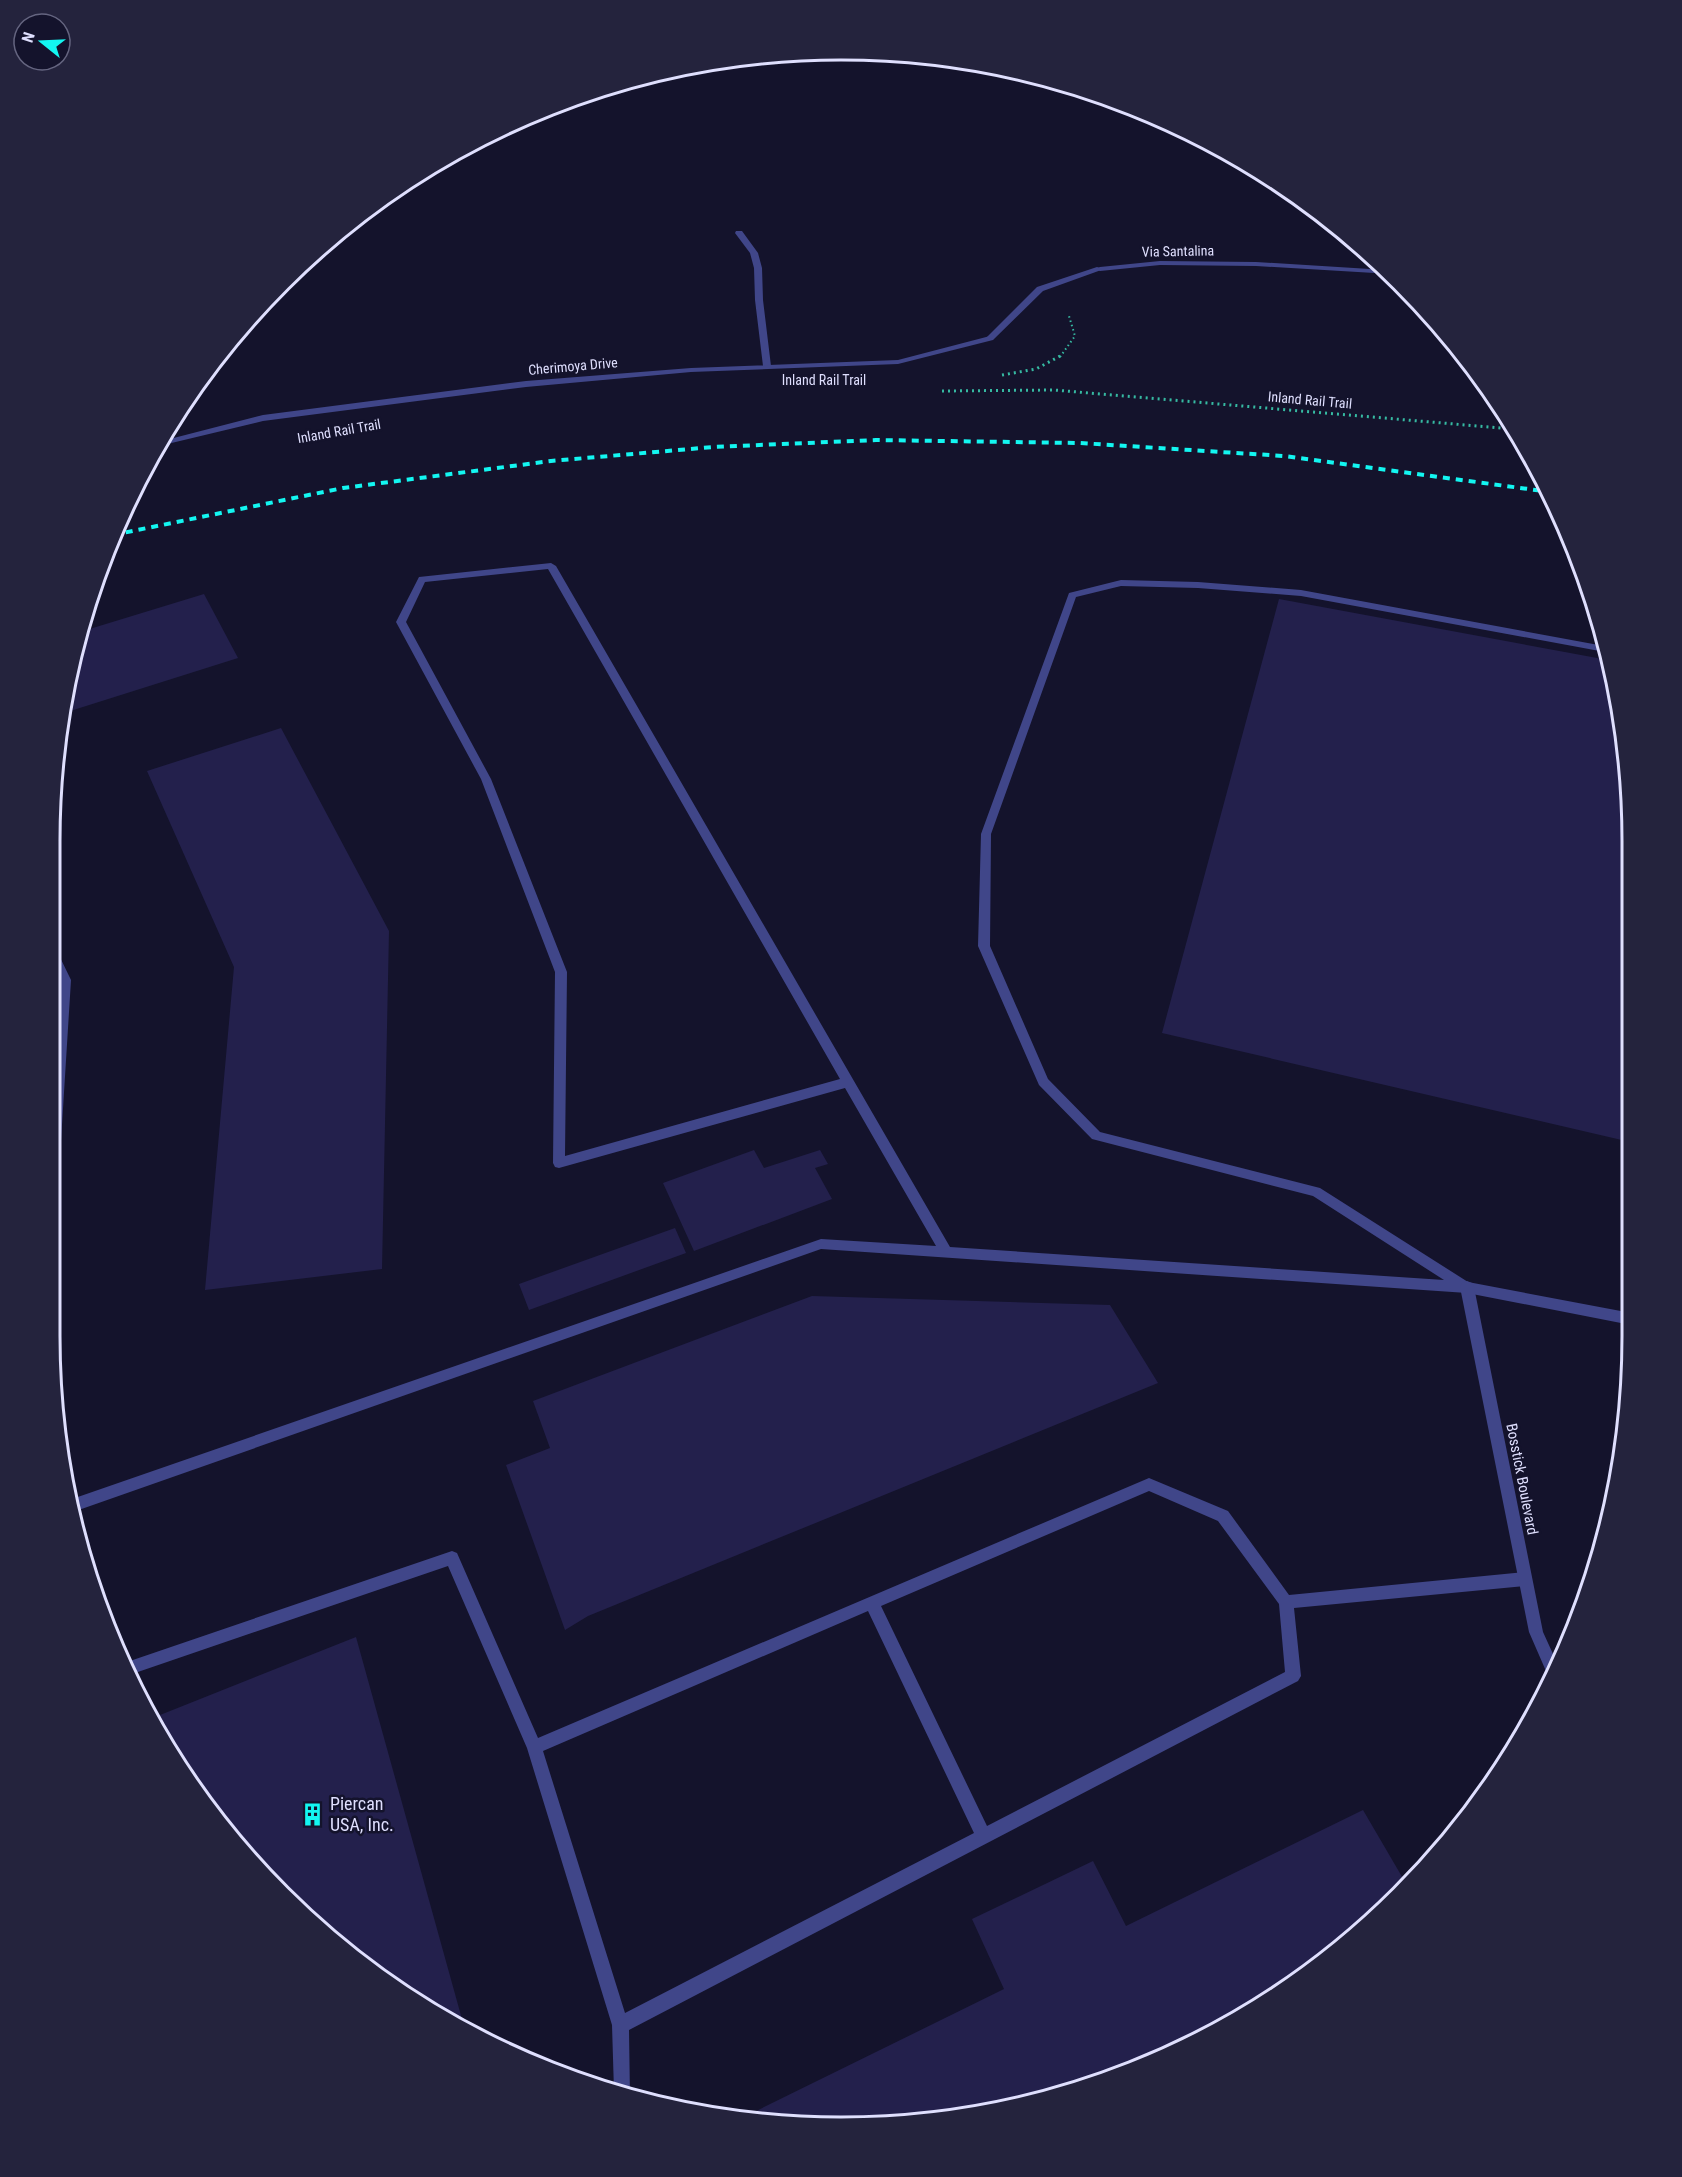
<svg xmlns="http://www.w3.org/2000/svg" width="1682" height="2177" font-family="'Roboto Condensed',sans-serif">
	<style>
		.building { fill: #23204c }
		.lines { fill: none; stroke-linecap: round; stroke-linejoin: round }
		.path-far1 { stroke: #36baa2; stroke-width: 2; stroke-dasharray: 1.5 3; stroke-linecap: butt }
		.path { stroke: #36baa2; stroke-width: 3; stroke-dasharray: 2 4; stroke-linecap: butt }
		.lane { fill: #404689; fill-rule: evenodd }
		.street { fill: #404689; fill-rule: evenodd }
		.rail { stroke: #13f6f1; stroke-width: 4; stroke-dasharray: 7 6; stroke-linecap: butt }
		.labels { text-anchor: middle; stroke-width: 5; stroke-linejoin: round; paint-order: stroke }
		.far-street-label { font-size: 14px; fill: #dfdffe; stroke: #14132c }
		.street-label { font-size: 15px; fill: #dfdffe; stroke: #14132c }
		.near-poi-label { font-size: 18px; fill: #dfdffe; stroke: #14132c; text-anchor: start }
		.rim { fill: none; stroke: #dfdffe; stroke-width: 3 }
	</style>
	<rect width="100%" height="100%" fill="#14132c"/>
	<!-- building -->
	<path class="building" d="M204,594L238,658L67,712L83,631Z
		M1279,599L1608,660L1626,738V1141L1162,1033Z
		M281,728L389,931L382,1269L205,1290L234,967L147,771Z
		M754,1150L764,1168L820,1150L828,1164L815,1168L832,1199L694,1251L663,1183Z
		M675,1228L686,1253L529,1310L519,1284Z
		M812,1296L1110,1305L1158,1383L588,1616L565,1630L506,1465L550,1448L533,1401Z
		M356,1637L465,2030L446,2022L282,1896L156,1732L150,1719Z
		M1363,1810L1408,1887L1401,1895L1280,1994L1191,2046L1046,2100L841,2127L748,2115L1004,1989L972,1919L1093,1861L1126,1926Z"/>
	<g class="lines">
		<!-- path-far1 -->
		<path class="path-far1" d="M1407,303L1421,306
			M1060,357L1075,336L1069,316"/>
		<!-- path -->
		<path class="path" d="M1002,375L1036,369L1062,355
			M942,391L1054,390L1513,429"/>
		<!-- lane -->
		<path class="lane" d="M736,231H742L758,253L762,268L763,300L771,366L767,368L763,366L755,300L754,268L750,253L735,233Z
			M1097,267L1104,269L1043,291L993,340L986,338L1037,287Z
			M551,563L556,566L950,1247L1444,1280L1313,1196L1092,1139L1039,1085L978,946L981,834L1069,593L1121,580L1198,582L1301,590L1604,646L1605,652L1301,596L1198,588L1121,586L1076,597L991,834L990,946L1048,1079L1100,1132L1320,1188L1468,1282L1626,1312V1324L1467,1293L821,1249L73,1512L72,1499L821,1239L936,1246L845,1088L559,1168L555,1167L553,1163L555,972L481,779L396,622L419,577ZM548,569L840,1079L565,1156L567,972L491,779L406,622L425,582Z
			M51,946L55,947L71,980L56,1221L54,1225L50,1226V1121L59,980L51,961Z
			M1149,1478L1228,1511L1289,1595L1525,1572L1530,1574L1532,1579L1530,1584L1525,1586L1294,1608L1301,1676L1298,1681L629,2030L630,2098L614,2091L612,2025L527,1748L448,1566L132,1674L127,1662L452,1551L457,1553L538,1738ZM1149,1491L1218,1521L1279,1604L1285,1672L987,1826L881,1606ZM868,1611L974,1833L625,2013L543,1751Z"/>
		<!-- street -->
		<path class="street" d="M1160,261L1256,262L1386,270L1391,274L1256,266L1160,265L1100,271L1096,269L1100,267Z
			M990,336H993V340L898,364L691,372L526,387L263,421L159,446L162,441L263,415L526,381L691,368L898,360Z
			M1467,1281L1472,1283L1474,1287L1543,1632L1558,1665L1551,1679L1549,1678L1529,1632L1460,1287L1462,1283Z"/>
		<!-- rail -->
		<path class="rail" d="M113,535L343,488L551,461L713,447L876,440L1080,443L1284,456L1543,491"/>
	</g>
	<!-- icons -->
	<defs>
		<symbol id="building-bare" viewBox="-9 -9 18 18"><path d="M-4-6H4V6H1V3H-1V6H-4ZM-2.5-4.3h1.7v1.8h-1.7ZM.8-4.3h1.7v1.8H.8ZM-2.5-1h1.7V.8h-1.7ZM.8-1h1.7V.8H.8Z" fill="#13f6f1" stroke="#14132c" stroke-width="2.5" paint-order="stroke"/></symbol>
	</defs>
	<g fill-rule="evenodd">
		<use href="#building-bare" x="296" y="1798" width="33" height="33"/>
	</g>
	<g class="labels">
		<!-- far-street labels -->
		<g class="far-street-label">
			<text transform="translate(1178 251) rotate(-1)" y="5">Via Santalina</text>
			<text transform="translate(573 366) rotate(-5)" y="5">Cherimoya Drive</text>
			<text x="824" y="385">Inland Rail Trail</text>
			<text transform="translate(1310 400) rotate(5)" y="5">Inland Rail Trail</text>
			<text transform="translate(339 431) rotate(-10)" y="5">Inland Rail Trail</text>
		</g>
		<!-- street labels -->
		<g class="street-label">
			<text transform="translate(1522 1479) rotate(79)" y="5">Bosstick Boulevard</text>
		</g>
		<!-- near-poi labels -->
		<g class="near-poi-label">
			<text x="330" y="1810">Piercan<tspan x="330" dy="21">USA, Inc.</tspan></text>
		</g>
	</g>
	<!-- crop -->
	<path d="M0 0H1682V2177H0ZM841 60H841A781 781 0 0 1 1622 841V1336A781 781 0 0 1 841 2117H841A781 781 0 0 1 60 1336V841A781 781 0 0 1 841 60Z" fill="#24233d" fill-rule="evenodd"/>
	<path class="rim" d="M841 60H841A781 781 0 0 1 1622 841V1336A781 781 0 0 1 841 2117H841A781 781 0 0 1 60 1336V841A781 781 0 0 1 841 60Z"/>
	<!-- north arrow -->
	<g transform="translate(42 42) rotate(288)"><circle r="28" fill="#14132c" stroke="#656580" stroke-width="1.5"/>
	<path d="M0-4.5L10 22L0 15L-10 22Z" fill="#13f6f1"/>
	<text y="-9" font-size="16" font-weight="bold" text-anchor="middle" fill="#dfdffe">N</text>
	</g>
</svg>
